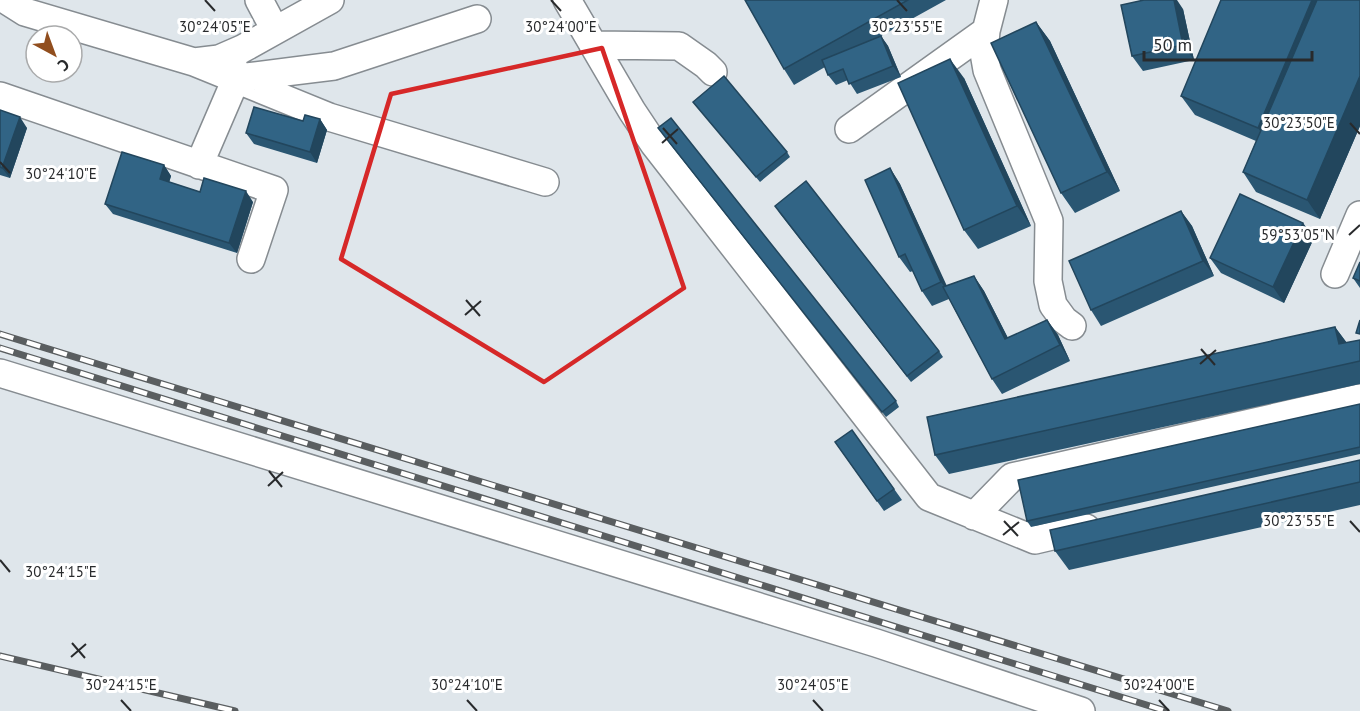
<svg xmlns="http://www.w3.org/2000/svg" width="1360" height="711" font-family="'PT Sans',sans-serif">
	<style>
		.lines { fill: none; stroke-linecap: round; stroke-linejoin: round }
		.minor-casing { stroke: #868c91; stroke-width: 30 }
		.minor { stroke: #fff; stroke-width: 27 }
		.rail-casing { stroke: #5a5e60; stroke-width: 7 }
		.rail { stroke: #fff; stroke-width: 4.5; stroke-dasharray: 14; stroke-linecap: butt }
		.wall { fill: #2a5672 }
		.shaded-wall { fill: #22465d }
		.building { fill: #316485; stroke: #22465d; stroke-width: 1.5 }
		.marked { fill: none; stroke: #d62828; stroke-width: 4.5; stroke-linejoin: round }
		.ticks { fill: none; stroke: #282a2c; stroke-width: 2 }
		.ticks-label { font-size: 15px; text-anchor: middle; fill: #282a2c; stroke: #fff; stroke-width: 6; stroke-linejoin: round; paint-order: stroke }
	</style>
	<rect width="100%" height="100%" fill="#dfe6eb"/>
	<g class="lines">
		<defs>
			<path id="minor" d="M6,0L25,12L194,62L219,59L242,49L330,0
				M259,0L275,30
				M567,0L632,111L654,144L929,497L1035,540L1086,528
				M994,0L986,31L984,53L987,70L1049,221L1048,281L1053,305L1064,320L1072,326
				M593,45L679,46L706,65L713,72
				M194,62L329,117L545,182
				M238,78L334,66L477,19
				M0,96L274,190L251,259
				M849,129L986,31
				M199,165L236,79L232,69L233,64
				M1335,274L1360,215
				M0,373L876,643L1081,711
				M974,516L1012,477L1360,398"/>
		</defs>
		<!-- minor casing -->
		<use href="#minor" class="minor-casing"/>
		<!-- minor -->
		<use href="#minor" class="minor"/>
		<defs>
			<path id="rail" d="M0,334L1228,711
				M0,348L1166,711
				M0,656L235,711"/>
		</defs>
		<!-- rail casing -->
		<use href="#rail" class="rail-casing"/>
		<!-- rail -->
		<use href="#rail" class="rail"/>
	</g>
	<!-- wall -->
	<path class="wall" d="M745,0H946L881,36L888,46L901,77L857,94L848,80L836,85L828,75L825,67L794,85L784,69Z
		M1360,0V126L1320,219L1256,192L1243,172L1256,141L1195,115L1181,96Z
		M1183,9L1194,60L1143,71L1132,56Z
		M1036,22L1050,41L1120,191L1075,213L1061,193Z
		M964,78L1031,226L978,249L964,230Z
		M693,102L787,152L790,157L760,182Z
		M0,110L27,128L10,178L0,175Z
		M320,119L327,130L317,163L254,144L246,133L303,121Z
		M662,134L896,401L899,407L886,417Z
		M164,165L171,176L169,182L200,192L253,202L237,253L113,214L105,204Z
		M890,168L900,184L946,286L974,276L984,291L1008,338L1047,320L1058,335L1070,361L1002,394L992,379L949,299L932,306L922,291L913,271L910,272L899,257Z
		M778,211L939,351L943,357L911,382Z
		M1181,211L1192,226L1214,276L1101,326L1091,310Z
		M1303,223L1314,238L1284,303L1221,273L1210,258Z
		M1353,278L1360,281V288Z
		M1335,327L1347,343L1360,340V384L949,474L935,455Z
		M1360,404V454L1031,527L1027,521Z
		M852,430L902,500L884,511L835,442Z
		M1360,460V505L1069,570L1055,551Z"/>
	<!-- shaded-wall -->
	<path class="shaded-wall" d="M1174,0H1177L1183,9L1194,60L1183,45Z
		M1312,0H1334L1272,147L1258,128Z
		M1036,22L1050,41L1120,191L1107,172Z
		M881,36L888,46L901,77L893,66Z
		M950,59L964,78L1031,226L1017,206Z
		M1360,76V126L1320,219L1307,200Z
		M20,117L27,128L10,178L2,168Z
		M320,119L327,130L317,163L310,152Z
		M164,165L171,176L167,190L160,179Z
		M890,168L900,184L952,297L941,282Z
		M246,191L253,202L237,253L229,243Z
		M1181,211L1192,226L1214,276L1203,261Z
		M1303,223L1314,238L1284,303L1273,287Z
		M974,276L984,291L1016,354L1005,339Z
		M1047,320L1058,335L1070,361L1060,345Z
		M1335,327L1349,346L1353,364L1339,344Z"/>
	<!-- building -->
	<path class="building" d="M745,0H908L784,69Z
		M1144,0H1174L1183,45L1132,56L1121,5Z
		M1221,0H1312L1258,128L1181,96Z
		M1317,0H1360V76L1307,200L1243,172Z
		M1036,22L1107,172L1061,193L991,43Z
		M881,36L893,66L849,84L843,69L828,75L822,60Z
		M950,59L1017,206L964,230L898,83Z
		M724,76L787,152L756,177L693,102Z
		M254,107L303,121L305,115L320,119L310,152L246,133Z
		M0,110L20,117L2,168L0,167Z
		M671,118L896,401L882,412L658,128Z
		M122,152L164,165L160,179L200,192L204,178L246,191L229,243L105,204Z
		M890,168L941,282L922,291L905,254L899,257L865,180Z
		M806,181L939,351L907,376L775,206Z
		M1240,194L1303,223L1273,287L1210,258Z
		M1181,211L1203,261L1091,310L1069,261Z
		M1360,262V281L1353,278Z
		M974,276L1005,339L1047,320L1060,345L992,379L943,287Z
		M1360,320V334L1356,333Z
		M1335,327L1339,344L1360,340V361L935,455L927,417Z
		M1360,404V447L1027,521L1018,480Z
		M852,430L894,489L877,501L835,442Z
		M1360,460V482L1055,551L1050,530Z"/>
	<!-- marked area -->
	<path class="marked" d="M602,48L684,288L544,382L341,259L391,94Z"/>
	<!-- ticks -->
	<path class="ticks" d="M205,0L215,11M551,0L561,11M897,0L907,11M1350,123L1360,134M663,128L677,144M662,143L678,129M0,162L10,173M1349,235L1360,225M466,300L480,316M465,315L481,301M1201,349L1215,365M1200,364L1216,350M269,471L282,487M268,486L283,472M1004,521L1018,536M1350,521L1360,532M1003,535L1019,522M0,560L10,572M72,643L85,658M71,657L86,644M121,700L131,711M467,700L477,711M813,700L823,711M1159,700L1169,711"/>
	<g class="ticks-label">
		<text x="215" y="32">30°24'05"E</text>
		<text x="561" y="32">30°24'00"E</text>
		<text x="907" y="32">30°23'55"E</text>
		<text x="1299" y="128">30°23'50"E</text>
		<text x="61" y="179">30°24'10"E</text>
		<text x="1298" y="240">59°53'05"N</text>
		<text x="1299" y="526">30°23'55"E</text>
		<text x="61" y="577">30°24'15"E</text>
		<text x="121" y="690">30°24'15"E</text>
		<text x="467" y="690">30°24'10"E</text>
		<text x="813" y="690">30°24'05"E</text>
		<text x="1159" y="690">30°24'00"E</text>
	</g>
	<!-- north arrow -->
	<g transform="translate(54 54) rotate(139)"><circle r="28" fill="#ffffff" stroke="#a9aaab" stroke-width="1.5"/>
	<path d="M0-4.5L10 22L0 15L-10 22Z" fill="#914e1e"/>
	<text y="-9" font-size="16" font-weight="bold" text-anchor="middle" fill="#282a2c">С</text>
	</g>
	<!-- scale -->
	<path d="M1144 51v9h168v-9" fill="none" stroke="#282a2c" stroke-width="3"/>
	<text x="1153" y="51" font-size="18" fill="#282a2c" stroke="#ffffff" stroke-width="4.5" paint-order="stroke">50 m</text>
</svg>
